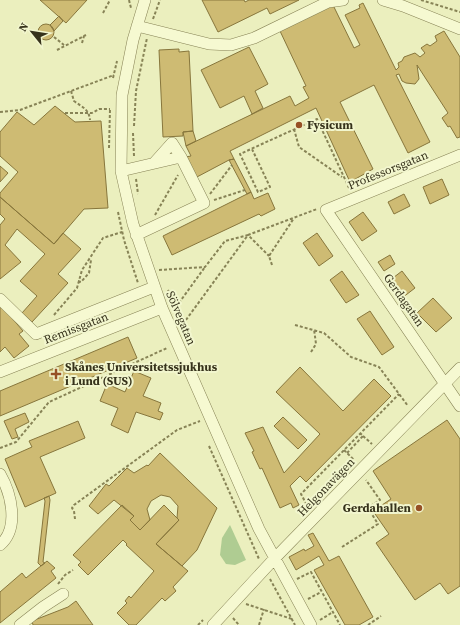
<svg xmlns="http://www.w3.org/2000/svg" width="460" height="625" font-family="'Source Serif 4',serif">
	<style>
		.green { fill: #afcc92 }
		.building { fill: #cebb73; stroke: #87763c }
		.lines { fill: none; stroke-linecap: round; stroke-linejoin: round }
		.minor-casing { stroke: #878356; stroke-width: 12 }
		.path { stroke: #878356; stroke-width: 2; stroke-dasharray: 3 2; stroke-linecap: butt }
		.minor { stroke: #f6f9d1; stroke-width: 11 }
		.poi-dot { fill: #975025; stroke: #f2f6ce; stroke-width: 1.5 }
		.labels { text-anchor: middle; stroke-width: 4; stroke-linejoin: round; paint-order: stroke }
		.poi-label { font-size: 12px; font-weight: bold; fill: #36321b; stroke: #f2f6ce; text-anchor: start }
		.street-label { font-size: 12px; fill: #36321b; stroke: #f2f6ce }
	</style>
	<rect width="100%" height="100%" fill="#ebefbe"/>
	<!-- green -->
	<path class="green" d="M230,525L246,560L235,565L226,564L220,555L222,538Z"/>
	<!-- building -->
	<path class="building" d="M40,0H87L66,23Z
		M202,0H244L245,2L249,0H299L270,14L267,8L218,32Z
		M363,3L396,70L399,67L398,63L402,61L404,57L415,53L420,57L425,53L421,48L427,44L430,46L437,41L435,36L444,31L460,57V137L457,138L450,126L448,127L442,118L448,113L417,65L419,79L415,84L406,83L402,81L399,74L396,75L430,142L408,153L374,85L340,102L373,169L350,182L316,108L230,151L234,159L229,160L195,178L185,157L191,156L186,146L290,96L295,106L309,98L303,87L306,86L280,31L333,5L354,48L360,45L345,15L360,8L359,5Z
		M59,16L63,21L54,31L50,25Z
		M38 32a8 8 0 1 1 16 0a8 8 0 1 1-16 0Z
		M249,47L268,84L255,91L263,108L252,114L244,96L220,108L201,70Z
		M179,49V52L189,51L193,131L183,132V136L163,137L159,50Z
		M55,106L75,122L101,121L108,208L84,209L54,244L0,197V193L18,172L0,156V132L17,112L34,125Z
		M193,131L196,141L186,146L183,132Z
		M234,159L251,192L247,194L229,160Z
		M0,166L8,173L0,182Z
		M442,179L449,195L430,204L423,187Z
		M251,192L254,199L268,193L275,209L261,216L259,214L172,255L163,236Z
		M404,194L410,206L394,214L388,202Z
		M0,197L54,244L63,233L81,249L58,274L68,283L32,322L22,313L37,296L20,281L45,254L17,229L5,245L21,262L0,279V225L5,219L0,214Z
		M363,212L377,231L362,241L349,222Z
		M317,233L333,256L319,266L303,243Z
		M390,255L395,264L384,271L378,262Z
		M342,271L359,295L346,303L330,280Z
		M402,271L415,288L402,298L389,281Z
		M433,298L452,318L436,332L417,313Z
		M0,304L23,331L19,334L29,346L14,358L5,347L0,352Z
		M370,311L394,347L382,355L357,319Z
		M128,337L137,358L0,416V391Z
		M300,367L343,411L374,379L391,396L306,482L300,476L290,486L299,505L293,508L291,503L280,508L262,468L260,469L252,452L254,451L245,433L263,427L284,473L320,434L276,392Z
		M134,371L151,378L143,396L161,403L158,411L163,413L160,420L136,412L128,433L111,425L118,408L100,401L107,384L125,392Z
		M25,413L29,422L15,429L18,437L12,439L4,421Z
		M283,417L307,440L298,449L274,426Z
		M447,420L460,439V586L448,594L440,583L415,600L376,543L389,534L373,511L391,499L373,471Z
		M78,421L85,438L40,457L56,493L25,507L5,459L32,447L29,441Z
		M160,453L217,508L197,550L182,566L156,544L179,520L177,518L178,506L170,497L161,495L151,501L147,509L150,520L140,530L130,520L134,516L114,500L98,514L89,506L106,484L109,486L127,468L134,473L147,465L148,466Z
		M49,496L50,500L43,562L45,563L41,566L38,563L45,501L44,498Z
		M122,505L134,516L130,520L140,530L164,505L179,520L156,544L188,571L173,587L176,591L165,601L162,598L136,625H129L117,613L127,603L125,601L129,596L131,598L154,571L126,545L127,544L123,540L88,575L78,565L81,562L73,555Z
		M313,533L329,561L339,556L373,617L359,625H345L314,570L324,565L319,556L296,570L289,557L304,549L305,551L314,546L308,535Z
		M47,561L55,568L51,571L56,578L0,623V592L22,573L26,578Z
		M76,601L93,625H33L32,621L68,607Z"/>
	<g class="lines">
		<defs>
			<path id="minor" d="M145,0L133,40L122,95L121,171L133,224L162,308L259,529L311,625
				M383,0L403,6L460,29
				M137,26L209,44L231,45L254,38L328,2L343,0
				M460,155L326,210L460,406
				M155,162L172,143L181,157
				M121,171L181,157L204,203L136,235
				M0,299L36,334L154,287
				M0,372L162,308
				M0,474C11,493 20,528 0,545
				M20,625L43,607L63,594
				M213,625L274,559L460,368"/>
		</defs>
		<!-- minor casing -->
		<use href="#minor" class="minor-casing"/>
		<!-- path -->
		<path class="path" d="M129,0L131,8
			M421,0L460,12
			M103,13L110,0
			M153,19L160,0
			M54,37L64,45
			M82,43L84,36
			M57,50L86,35
			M113,78L117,61
			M71,91L74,101C82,107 89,109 90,120
			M0,112L20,110L114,75
			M65,113H92L99,109H110
			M134,126L136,91L147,38
			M294,129L299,147L342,177
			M133,133L134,156
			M109,148L110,109
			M252,149L270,187L258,192L240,154L317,119L350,190
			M136,179L138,194
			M210,194L232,165
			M214,200L245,190
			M118,212L124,240L138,283
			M155,215L178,175
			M272,265L269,256L294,218
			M159,270L205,267L225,241L248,235L269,256
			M78,281L81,282L89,273L91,260
			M168,290L186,334
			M176,307L205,267
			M54,315L77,288L82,270L103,238L122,232
			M183,324L248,235L317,209
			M295,325L324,333L351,357L379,367L408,406
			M311,352L316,344L314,329
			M363,436L372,444
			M209,446L259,559
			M0,448L16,442L49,402L167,348
			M344,450L354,460
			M347,453L363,436L360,433
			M309,509L301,494L399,394
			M75,519L74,511L72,508L74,505L177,430L200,421
			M342,547L378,524L368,508L380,500L366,480
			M270,579L295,625
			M297,579L311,572L340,625
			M58,584L65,575L73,570
			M308,599L321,592
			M246,604L292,619
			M233,618L239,625
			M320,620L333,612
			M198,625L203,620
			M259,625L264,609
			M368,625L381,616"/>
		<!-- minor -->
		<use href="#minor" class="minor"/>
	</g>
	<!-- markers -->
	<g class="poi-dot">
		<circle cx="299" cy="125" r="4"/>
		<path d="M54 368h4v4h4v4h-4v4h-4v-4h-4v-4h4z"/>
		<circle cx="419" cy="508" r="4"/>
	</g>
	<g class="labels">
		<!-- poi labels -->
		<g class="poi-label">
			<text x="307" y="129">Fysicum</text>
			<text x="65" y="371">Skånes Universitetssjukhus<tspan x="65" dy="14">i Lund (SUS)</tspan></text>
			<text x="411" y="512" text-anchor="end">Gerdahallen</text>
		</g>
		<!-- street labels -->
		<g class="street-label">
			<text transform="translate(388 170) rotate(-22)" y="4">Professorsgatan</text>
			<text transform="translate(404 300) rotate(55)" y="4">Gerdagatan</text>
			<text transform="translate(181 318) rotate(67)" y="4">Sölvegatan</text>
			<text transform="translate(76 328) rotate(-21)" y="4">Remissgatan</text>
			<text transform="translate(326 487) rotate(-46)" y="4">Helgonavägen</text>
		</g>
	</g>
	<!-- north arrow -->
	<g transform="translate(32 32) rotate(300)" stroke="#f2f6ce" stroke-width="3" paint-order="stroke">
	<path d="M0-3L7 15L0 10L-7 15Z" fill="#36321b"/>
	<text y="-6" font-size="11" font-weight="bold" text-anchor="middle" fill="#36321b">N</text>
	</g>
</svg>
